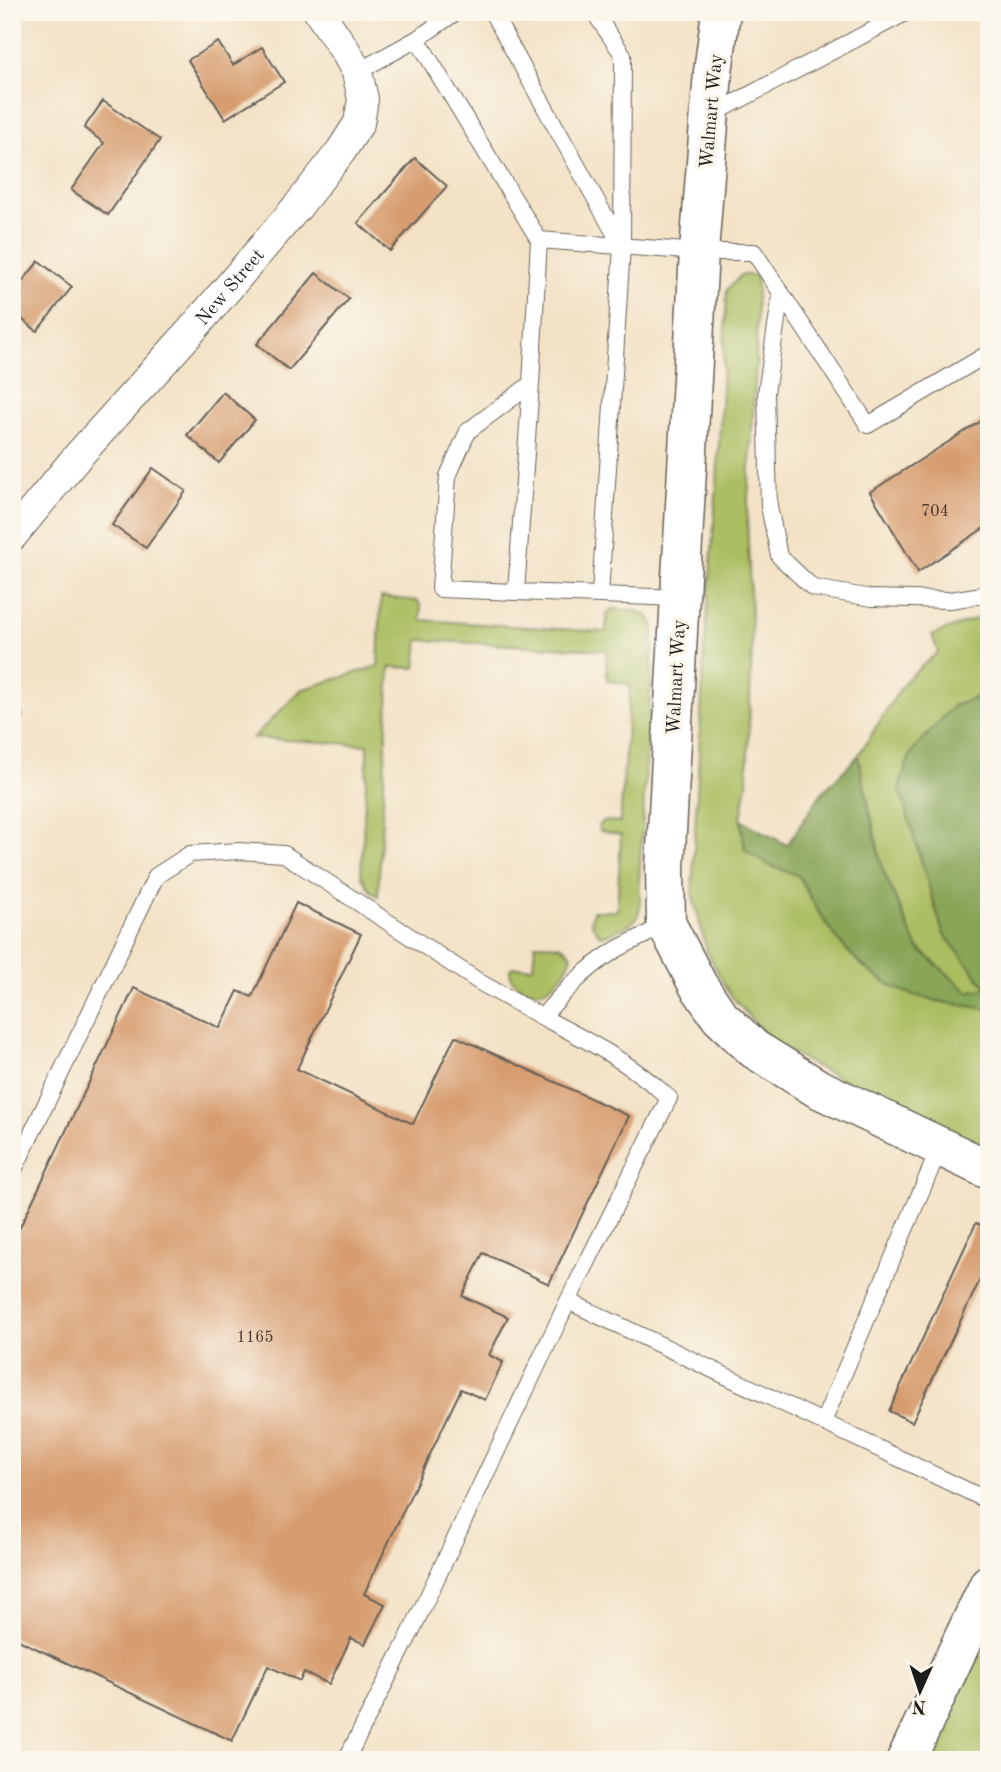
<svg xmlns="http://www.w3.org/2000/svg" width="1001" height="1772" font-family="'Old Standard TT',serif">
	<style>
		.green { fill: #abbe62; stroke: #646d3f; stroke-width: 2 }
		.forest { fill: #88a558; stroke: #52603a; stroke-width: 2 }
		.building { fill: #d79d70 }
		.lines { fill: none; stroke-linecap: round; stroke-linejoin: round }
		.lane-casing { stroke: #676158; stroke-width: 18 }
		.street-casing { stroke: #676158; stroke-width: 32 }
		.secondary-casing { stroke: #676158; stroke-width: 41 }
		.lane { stroke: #fff; stroke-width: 16 }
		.street { stroke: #fff; stroke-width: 30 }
		.secondary { stroke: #fff; stroke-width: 38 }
		.labels { text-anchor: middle; stroke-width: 7; stroke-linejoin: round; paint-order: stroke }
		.number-label { font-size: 16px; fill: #4b3c31 }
		.street-label { font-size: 19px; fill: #1c1c1c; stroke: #fbf7ec }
	</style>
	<rect width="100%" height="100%" fill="#fbf7ec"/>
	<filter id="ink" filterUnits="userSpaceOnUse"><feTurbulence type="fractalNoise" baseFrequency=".0143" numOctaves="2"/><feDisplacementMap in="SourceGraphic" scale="14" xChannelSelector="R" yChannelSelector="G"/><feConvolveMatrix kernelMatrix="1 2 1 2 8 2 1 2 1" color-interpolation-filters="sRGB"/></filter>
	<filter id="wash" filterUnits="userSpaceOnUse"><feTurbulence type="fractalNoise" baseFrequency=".00686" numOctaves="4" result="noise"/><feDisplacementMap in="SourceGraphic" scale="28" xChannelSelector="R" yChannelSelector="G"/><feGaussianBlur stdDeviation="1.57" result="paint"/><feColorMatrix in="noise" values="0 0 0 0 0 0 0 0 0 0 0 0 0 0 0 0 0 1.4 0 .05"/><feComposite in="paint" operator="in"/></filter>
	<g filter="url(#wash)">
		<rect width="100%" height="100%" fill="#f3e2c6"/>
		<!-- green -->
		<path class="green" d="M742,274L755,276L757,284L756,364L747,517L752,641L747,784L741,820L745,850L771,866L799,875C819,918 847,960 888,984C918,1001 956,1004 989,1009V1150L813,1065L777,1044L757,1026L728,992L707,952L692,893L704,655L717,484L727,290Z
			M381,597L418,601L421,606V620L606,632L607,614L612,609C624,609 649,609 653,624C655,630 653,640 653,647L639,881C642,922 641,921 603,936L599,934L591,923L593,911H617L621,835L600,831L598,826L603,821L620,822L630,685L607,680L606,650L419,640L416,668L390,667L378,896L370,890L361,875L368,745L253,738L301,690L378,666Z
			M989,614V693L953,706L943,933L987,988L968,992L917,947L882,868L858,756L905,681L938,652L932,635Z
			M535,944C549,945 565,941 572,956C565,976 545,1002 521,987C513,982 510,978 510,969L513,967H533Z
			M989,1631V1760H927Z"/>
		<!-- forest -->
		<path class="forest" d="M989,693V1009C956,1004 918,1001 888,984C847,960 819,918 799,876L771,866L745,850L741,820L787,845L821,794L858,756L882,868L917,947L968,992L987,988L943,933L899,787L911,753L953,706Z"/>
		<g id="blocks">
			<!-- building -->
			<path class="building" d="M218,42L233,65L262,47L284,82L225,119L188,60Z
				M103,101L160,140L108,215L71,190L104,143L84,128Z
				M415,158L447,186L390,251L358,223Z
				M39,261L72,287L37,331L12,311V294Z
				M316,273L349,299L289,370L257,344Z
				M223,392L255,420L219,463L187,435Z
				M989,416V535L984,528L918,572L870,492Z
				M153,468L186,491L146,548L112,525Z
				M12,707L23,716L12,729Z
				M296,903L361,934L297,1069L413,1124L455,1036L629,1116L549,1284L483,1253L462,1296L508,1317L489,1355L503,1362L485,1400L461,1389L364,1594L385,1604L365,1644L351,1638L329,1684L304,1672L300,1681L268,1666L232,1741L12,1637V1244L134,988L220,1028L238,991L252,997Z
				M976,1223L989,1228V1261L912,1422L889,1411Z"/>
		</g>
	</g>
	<g filter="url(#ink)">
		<use href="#blocks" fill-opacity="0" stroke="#676158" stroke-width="2"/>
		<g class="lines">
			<defs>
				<path id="lane" d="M492,12L620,243
					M594,12L623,55L622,246L600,595L679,598
					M417,39L456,12
					M357,72L417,39L539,240L699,252H754L868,425L989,353
					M711,115L907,12
					M539,240L531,384L516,592L600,595
					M781,293L766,393L769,506L779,556L813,588L872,598L950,600L989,594
					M516,592L440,589L448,476L468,431L531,384
					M12,1174L156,876L190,854L239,851L284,854L481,983L542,1017
					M568,1301L989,1501
					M823,1422L940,1147
					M346,1760L410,1634L568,1301L669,1098C631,1063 587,1040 542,1017C564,992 585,969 614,951C631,941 650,934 666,923"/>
				<g id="street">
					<path id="s1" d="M12,536L78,456L191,331L298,206L341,151L359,123L363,99L357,72L346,52L319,12"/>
				</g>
				<path id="secondary" d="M721,12L713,72L699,252L665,868L666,923L698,985L720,1017L754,1049L817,1088L989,1170
					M906,1760L989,1584"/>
			</defs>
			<!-- lane casing -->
			<use href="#lane" class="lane-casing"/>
			<!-- street casing -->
			<use href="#street" class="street-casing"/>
			<!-- secondary casing -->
			<use href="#secondary" class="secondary-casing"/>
			<!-- lane -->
			<use href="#lane" class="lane"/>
			<!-- street -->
			<use href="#street" class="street"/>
			<!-- secondary -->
			<use href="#secondary" class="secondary"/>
		</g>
	</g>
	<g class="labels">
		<!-- number labels -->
		<g class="number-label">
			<text x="935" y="516">704</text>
			<text x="255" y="1342">1165</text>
		</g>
		<!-- street labels -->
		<g class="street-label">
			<text transform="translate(710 111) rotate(-85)" y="7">Walmart Way</text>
			<text dy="7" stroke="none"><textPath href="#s1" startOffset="331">New Street</textPath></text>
			<text transform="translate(675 677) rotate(-87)" y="7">Walmart Way</text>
		</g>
	</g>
	<!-- margin -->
	<rect width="1001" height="1772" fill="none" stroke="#fbf7ec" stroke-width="42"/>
	<!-- north arrow -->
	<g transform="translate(920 1691) rotate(183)" stroke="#fbf7ec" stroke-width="5" paint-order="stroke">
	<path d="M0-5L12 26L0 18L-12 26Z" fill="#1c1c1c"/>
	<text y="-10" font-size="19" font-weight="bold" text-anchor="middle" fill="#1c1c1c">N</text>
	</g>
</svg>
